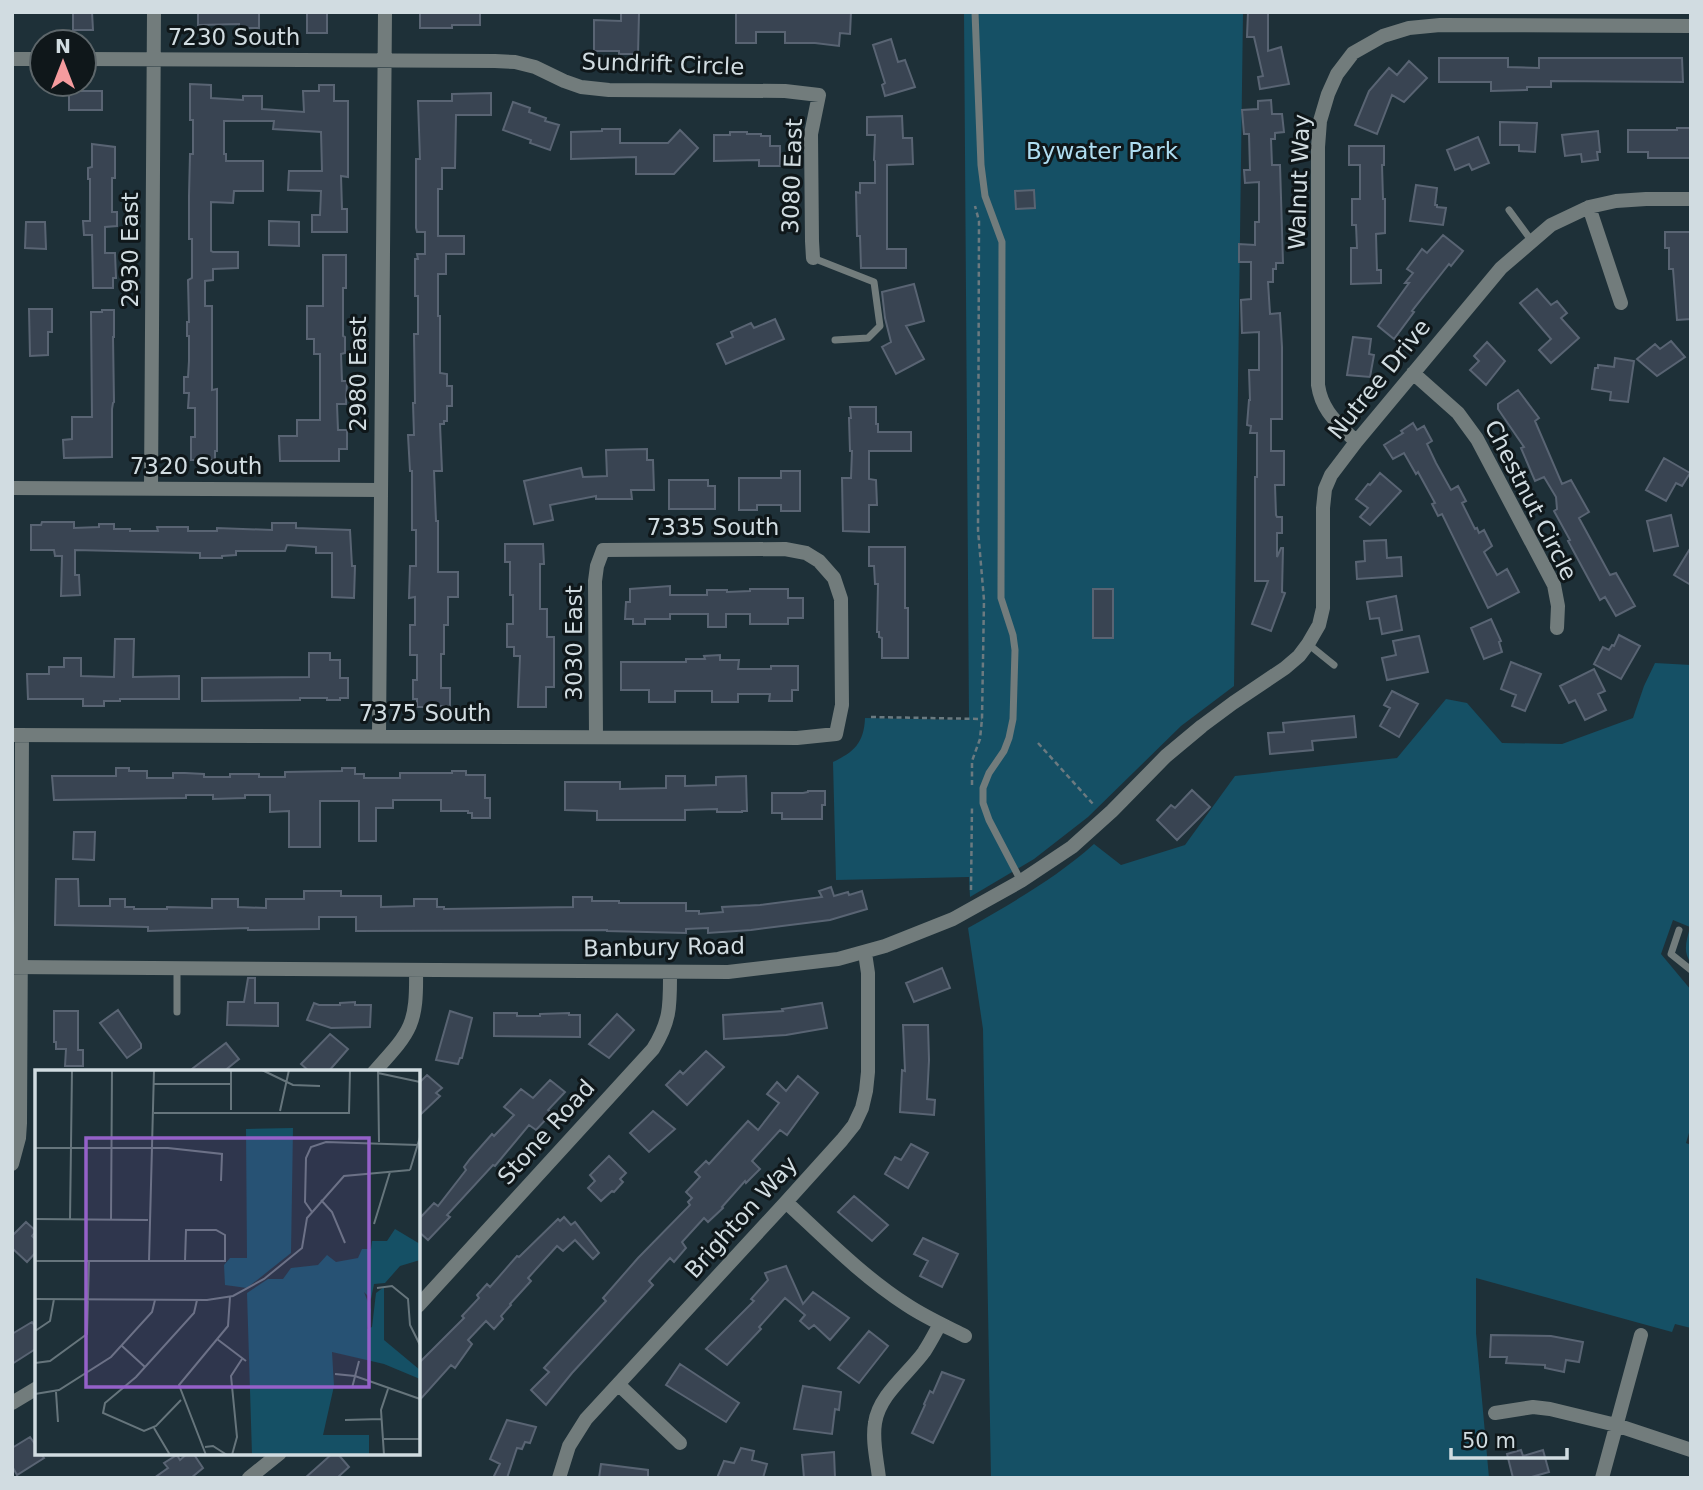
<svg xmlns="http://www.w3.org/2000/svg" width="1703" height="1490" font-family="'DejaVu Sans',sans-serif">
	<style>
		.green { fill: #155065 }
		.building { fill: #394452; stroke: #596473; stroke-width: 2 }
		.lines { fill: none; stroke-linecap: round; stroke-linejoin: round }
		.path { stroke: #6b7a80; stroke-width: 2.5; stroke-dasharray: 5 3.5; stroke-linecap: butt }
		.service { stroke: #727c7c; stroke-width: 7 }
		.minor { stroke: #727c7c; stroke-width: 14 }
		.labels { text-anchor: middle; stroke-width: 6; stroke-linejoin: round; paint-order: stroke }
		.street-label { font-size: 23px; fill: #d1dce1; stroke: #0f171a }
		.park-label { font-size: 23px; fill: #afddf1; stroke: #0f171a }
		.inset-road { fill: none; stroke: #66757c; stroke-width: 2 }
		.view { fill: #9561c9; fill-opacity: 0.15; stroke: #9561c9; stroke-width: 3.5 }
		.inset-edge { fill: none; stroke: #d1dce1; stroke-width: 3.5 }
	</style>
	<rect width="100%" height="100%" fill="#1e3038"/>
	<!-- green -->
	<path class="green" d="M964,12H1243L1234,686L1181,726L1088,817L1034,859L970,897L969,877L836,880L833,762C854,752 864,743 865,718L969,720Z
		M1655,663L1691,665V963C1682,951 1687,940 1690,927L1673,920L1661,954L1691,990V1126L1686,1143L1691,1145V1328L1675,1324L1672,1332L1476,1278V1333L1489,1478H991L983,1029L968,928C1012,903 1056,878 1094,844L1121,865L1185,845L1235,776L1397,758L1446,699L1467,703L1502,743L1562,744L1633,718L1644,686Z"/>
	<!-- building -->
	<path class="building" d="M73,12H92L93,30H73Z
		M198,12H259V28H239V24L198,25Z
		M307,12H327V33H307Z
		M420,12H480V25H452V28H420Z
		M621,12L639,13L638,54H619V51H594V20L621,21Z
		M736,12H851L850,34L840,33L839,46L815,43H785V32H756V43H736Z
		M1248,12H1268V51L1281,47L1289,84L1260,89L1258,77L1263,76L1254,37H1247Z
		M891,39L898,62L905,60L915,87L885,96L882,85L885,83L873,45Z
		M1439,58H1508V67L1539,68V58H1682L1683,82L1551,81V87H1527V90L1491,91V82H1439Z
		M1409,61L1427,78L1404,102L1392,95L1377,134L1355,125L1369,91L1389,68L1397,75Z
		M190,84L211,85V98L243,100V96H262V109L304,112L303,91H319V85H334V101H348V177L341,176L342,209H347V232H312V215H320L321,191L288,190L289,171H322L321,132L273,129L274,121H224V154H226V161H263V191H234L233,203L211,202V251L213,252H238V268L213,269V280L205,281V306H212V390L217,389V451H215V460H191V437H195V408H188L189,393H184V377H188L189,361V336H187V322H189L188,280L192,278V239H189V196L190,154H193V120H190Z
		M69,91H102V110H69Z
		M491,93V115H456L455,168H442V189H438V236H464V254H446V274H438V316H440V373L447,374V386H452V406H447V421H444V424H440L442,471H434L436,521H438V572H458V597H448V625H444V654H441V688H450V706H441V711H427V707H417V699H413V680H417V655H410V625H415V597L409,598L410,566H416V530H412V471H410L408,435H414L413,403H415L414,334H418V296H415V259H418L417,254H425V232H417L416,228V159H420L418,101H452V94Z
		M1271,100L1272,114H1282L1284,132L1275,133V139H1271L1272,165H1280L1283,263H1276V269H1273V282H1268L1270,314L1280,313L1282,347V419H1271V451H1284V485H1275L1276,515L1277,517H1282V533H1277V557L1281,548H1283L1282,592L1285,593L1271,631L1252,624L1268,581H1255V477H1257V433H1250L1251,426L1247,425L1249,400H1250L1249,370H1259V332L1242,333L1241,300L1251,299V262H1239V244L1255,245V222H1259V182L1245,183L1244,170H1250L1249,134H1244L1242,110L1258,109V101Z
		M513,102L530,108L529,112L546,118L545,121L559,125L550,150L530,143L531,140L503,130Z
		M902,116L903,138H912L913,164L887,165V249H906V268H861L860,236H857L856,192L860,193V183H875V161L874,160L875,135H867V117Z
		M1500,122L1537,123L1535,152L1519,151V145H1500Z
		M1677,128H1691V158H1648V152H1628V130H1677Z
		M602,129H620V143H668L680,130L698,148L674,174H636V157L571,159V132L602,131Z
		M1598,131L1600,152H1597L1598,160L1582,162L1581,154L1565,156L1562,135Z
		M730,132H747V134H761V136H770V146H780V166H759V160L714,161V135H730Z
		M1478,137L1489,163L1472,170L1469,164L1455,170L1447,150Z
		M92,144L115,147V178H112V212H117V226L105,227V253H115L116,278H113V288H93L92,235H84L83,221H90V179H88V168L92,167Z
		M1349,146H1384V165H1382L1383,199H1385V233L1376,234L1377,270H1381V283L1351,284V248H1357L1356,225H1352V199H1360V165H1349Z
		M1416,185L1437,188L1435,205H1437V207L1446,208L1443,225L1410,221Z
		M1034,190L1035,208L1016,209L1015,191Z
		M269,221L299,222V246L269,245Z
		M26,222H45L46,249L25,248Z
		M1665,232H1691V319L1677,320L1673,269H1669V248H1665Z
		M1443,235L1463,251L1451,266L1449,264L1412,311L1414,312L1394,339L1378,326L1409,283H1405L1413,273L1407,269L1422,249L1427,253Z
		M323,255H346V288H343V336L345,337V353L341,354L342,381H347L346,404H337L338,430H347V449H339V461H280L279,436H297V420H320V354H314V339H307V306H323Z
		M914,284L924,321L906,326L924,359L896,374L882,347L891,342L885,318L882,292Z
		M1537,289L1551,305L1557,301L1567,313L1561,318L1579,338L1551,363L1539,350L1551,339L1520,303Z
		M29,309H52V332H48V355L30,356Z
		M102,310H114V337H113L114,402L113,403L112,409V457L64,458L63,440L72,439V417H92L91,312H102Z
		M775,319L784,339L726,364L717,344L733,337L731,332L751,323L754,328Z
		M1353,337L1371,339L1369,354L1374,355L1370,377L1347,375Z
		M1671,341L1685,357L1657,376L1637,359L1655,344L1660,349Z
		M1487,342L1505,361L1486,385L1470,370L1479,361L1474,356Z
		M1615,358L1634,361L1628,402L1610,400L1611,392L1592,389L1595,368H1598V365L1614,367Z
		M1518,390L1539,418L1535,421L1562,484L1571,480L1589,512L1579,518L1610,575L1616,573L1635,606L1616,616L1605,597L1600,600L1568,541L1570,540L1554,511L1557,509L1556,497L1544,477L1535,481L1521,448L1524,447L1498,409V404Z
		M850,407H876V424H878V432H911V451H869V479L876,480L877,505H869V532L843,531L842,478H851L852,451H850L849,418H851Z
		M1413,423L1417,430L1424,426L1432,441L1427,444L1436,463L1451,490L1458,486L1466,501L1462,503L1475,529L1477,528L1479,533L1484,530L1492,546L1484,552L1497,575L1507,569L1519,592L1488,608L1442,514L1438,516L1432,504L1435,503L1418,472L1416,474L1404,453L1393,459L1384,445L1403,433L1401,431Z
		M647,449V460H653L654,490H631L632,499H596V496L550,505L553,520L534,524L524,481L581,468L583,477L607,476L606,450Z
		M1664,458L1690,473L1682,486L1676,483L1666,501L1646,490Z
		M781,471H800V511H781V505H757V510H739V478H781Z
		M1380,473L1401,491L1370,525L1360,517L1368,508L1356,499L1368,484L1370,485Z
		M669,480H708V486H715V509H669Z
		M1671,515L1678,546L1654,551L1647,521Z
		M42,522H74V528L99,527V524H114V529H130V531H158L157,527H188V531H217V528L272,530V523H296V528L350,530L352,566H355L354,598L332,597V553H316V547L287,545L285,551H236V555L222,556V558H200V553L75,550V575H79L80,595L61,596L62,556H55L54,550H31V525H41Z
		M1386,540L1387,558L1401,557L1402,576L1357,579L1356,562L1365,561L1364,541Z
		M505,544H543L544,564H540V609H547V637H554V687H546V707H518L520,656H514V647H507V624H513V595H510V562H505Z
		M869,547H905V608H908V658H882V638L879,637V632H877L878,584H875L874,566H869Z
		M1691,547V585L1674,575Z
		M670,586V595H707V590H727V592L750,591V589H788V598H803V618H788V624H750V614H726V627H708V614H670V619H645V624H633V619H625L626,602H630V589Z
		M1093,589H1113V638H1093Z
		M1396,596L1402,630L1382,634L1379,618L1370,619L1367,602Z
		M1491,619L1501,641L1499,642L1502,652L1484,659L1471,628Z
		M1619,635L1640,646L1621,679L1594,664L1603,647L1609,650L1612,645L1614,646Z
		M1419,636L1428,672L1387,680L1382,658L1396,655L1393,641Z
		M115,639H134L133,677L179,676V699H120V701H104V706H83V699H28L27,674H49V667H64V658H81V676L114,677Z
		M309,653H330V660H340V678H348V698H340V700H327V698H300V700L202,701V678L309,677Z
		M720,655V660H739L738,669H771V666H798V690H792V701H769L770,694H738V702H712V691H675V702H649V690H621V662H686V659H705L704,656Z
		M1511,662L1541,674L1525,711L1512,706L1516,695L1501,689Z
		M1594,669L1605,691L1598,694L1606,710L1585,720L1575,700L1569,703L1560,686Z
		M1392,691L1418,704L1399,737L1380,726L1390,708L1384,705Z
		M1354,716L1356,737L1312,741L1313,750L1270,754L1268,733L1284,732L1283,723Z
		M116,768H129V771H147V778H173V773H185L204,774V777H230V774H259V777H285V772L342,771V768H355V774H364V778H400V773H452V771H466V775H485V798H490V818H472V813H468V811H441V800H393V808H376V841H359V801H320V847H289V811L270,812V795H245V798L213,799V795H186V798L54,800L52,776H116Z
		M666,776H685V786L716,785V777L746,776L747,811H742V812H717V809L685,810V820H597V811L565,810V782H620V789L666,788Z
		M1192,790L1210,807L1177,840L1157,820L1171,805L1175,808Z
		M808,791H825V805H822V819H782V813H772V793H803L808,792Z
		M74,832H95L94,860L73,859Z
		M56,879H78L79,906H110V899H125V907H134V909H167V907L212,908V899H238V907L266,908V899H304V891H341V896H381V907L414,906V899H437V907H444V909L573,907V897H592V901H619V903H686V911H699V914L723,912L722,907L760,905L822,897L819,891L831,887L834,896L848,892L849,895L862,891L867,909L830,920L751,930L708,933V928L686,929V933L607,931V930L356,931V917H319V929L248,930V928L148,931V927L55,925Z
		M942,968L950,988L914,1002L906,983Z
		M248,978H255V1003H278V1026L227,1025L228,1002H244Z
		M355,1002V1005H371L370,1027L331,1028L307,1020L314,1003L319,1005H340V1003Z
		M822,1003L827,1028L786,1035L724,1039L723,1015L783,1011L782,1009Z
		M118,1010L141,1044V1048L127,1058L100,1023Z
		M54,1011H78V1050H83V1066H65L66,1049H56V1042H54Z
		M450,1011L472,1018L462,1058H460L458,1064L436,1060Z
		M494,1013H517V1016H540V1014L569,1013V1015H580V1037L494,1036Z
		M617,1014L634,1030L609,1058L589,1044Z
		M903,1025H928L929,1060L927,1099L935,1100L934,1115L900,1112L902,1070L905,1071Z
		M330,1034L348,1049L328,1072H310L301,1064Z
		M226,1043L239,1059L223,1072H188Z
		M706,1051L724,1067L687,1105L666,1085L680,1071L683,1074Z
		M427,1075L442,1088L436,1093L440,1096L418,1117V1084Z
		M798,1076L818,1093L787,1135L780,1130L752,1161L760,1169L746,1183L745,1181L722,1207L723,1208L708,1222L704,1218L682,1242L686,1248L674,1262L670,1258L649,1281L653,1285L572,1373L546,1405L531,1390L549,1372L544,1368L606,1301L603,1298L638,1258L690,1205L688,1202L692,1198L686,1192L700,1177L695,1172L706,1161L709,1164L748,1121L758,1130L779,1103L767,1094L777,1082L786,1091Z
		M550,1080L565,1092L548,1110L552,1113L536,1130L529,1125L495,1166L493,1165L447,1215L450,1217L428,1240L418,1231V1220L434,1203L438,1206L466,1170L464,1167L470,1159L492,1134L494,1136L514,1115L504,1107L521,1089L533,1098Z
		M653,1111L675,1129L649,1152L630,1133Z
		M911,1144L928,1153L908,1188L885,1174L895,1157L901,1160Z
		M609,1156L626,1173L620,1179L623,1182L614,1192L612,1191L601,1201L588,1188L595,1181L590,1175Z
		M854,1196L888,1225L872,1241L838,1212Z
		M564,1217L571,1225L575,1222L599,1253L593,1259L575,1240L563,1251L557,1246L528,1278L531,1281L510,1304L511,1305L501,1316L503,1319L494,1329L486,1321L468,1340L472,1344L455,1368L451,1365L418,1402V1364L464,1318L462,1316L479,1298L477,1295L487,1284L490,1287L517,1256L519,1257L558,1219L560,1221Z
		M26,1222L36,1231L32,1236L37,1241V1251L27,1262L12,1248V1236Z
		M923,1238L958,1254L942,1287L920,1276L928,1261L914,1254Z
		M786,1266L803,1304L813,1292L849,1318L830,1340L814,1325L809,1329L800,1321L805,1315L785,1298L759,1327L761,1329L727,1365L706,1349L754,1301L751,1299L768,1280L765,1273Z
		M32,1322L37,1329V1348L12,1364V1334Z
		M869,1331L888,1346L859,1383L838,1368Z
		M1491,1335L1551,1336L1583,1342L1579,1362L1566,1360L1564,1372L1545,1368V1365L1506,1363L1507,1357H1490Z
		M680,1364L739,1403L726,1422L666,1385Z
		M942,1372L964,1380L933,1443L912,1433L925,1405L924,1404L930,1391L933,1393Z
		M803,1386L841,1392L839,1410L835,1409L832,1434L794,1429Z
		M507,1420L536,1427L530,1443L525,1442L522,1449L517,1448L507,1478H493L500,1464L490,1459Z
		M30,1437L37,1447V1453H40L44,1458L17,1475L12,1466V1448Z
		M741,1448L754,1451L752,1460L767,1464L763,1478H717L724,1461L734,1463Z
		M1521,1450L1523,1456L1543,1450L1549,1472L1528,1478H1513L1507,1454Z
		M834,1452L835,1478H804L802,1455Z
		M188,1453H193L203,1468L191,1478H154L168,1468L164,1463L177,1455L180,1460Z
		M333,1453H337L349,1467L337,1478H305Z
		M601,1464L648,1470V1478H599Z"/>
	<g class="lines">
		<!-- path -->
		<path class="path" d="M871,717L982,719
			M1038,743L1093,804
			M972,785V761L980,739L982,719L984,600L978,530L979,221L975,206
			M971,890L972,806"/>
		<!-- service -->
		<path class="service" d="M975,12L981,165L985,196L1002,242L1001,587V598L1013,635L1015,650L1013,719L1009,738L1004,751L989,773L983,788V803L989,820L1021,881
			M1509,210L1531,240
			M813,258L874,282L880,326L868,338L835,340
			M1308,644L1334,665
			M1679,930L1671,954L1691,970
			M177,968V1012"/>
		<!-- minor -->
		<path class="minor" d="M12,59H42
			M84,59L495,61L515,62L535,67L564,81L581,87L609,90L785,91L819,95L811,134L812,241L813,258
			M1589,207L1621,303
			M1413,373L1458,413L1477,439L1554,585L1558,606L1557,628
			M1356,442C1338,423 1322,412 1318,385V147L1320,121L1328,94L1337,74L1353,53L1383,36L1409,28L1440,25L1691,26
			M12,488L380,490
			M151,489L154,12
			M12,735L797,738L836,734L842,705L841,599L834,578L819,561L806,553L785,549L603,550L597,566L595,581L596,737
			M379,736L385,12
			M12,967L728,972L838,959L885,946L953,919L1021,881L1072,847L1112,811L1166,756L1202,726L1233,703L1285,668L1299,656L1308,644L1319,625L1323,608V508L1325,489L1331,475L1356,442L1501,268L1551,225L1589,207L1616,201L1646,199H1691
			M374,1072C411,1031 417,1026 416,970
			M12,1164L19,1138L20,1123L22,735
			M786,1202C825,1238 862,1276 907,1305C925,1317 945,1326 965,1336
			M418,1306L653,1049C671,1020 670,1005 670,972
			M619,1385L680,1443
			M12,1403L37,1388
			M1495,1413L1533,1407L1550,1409L1616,1425L1691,1450
			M249,1478L280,1453
			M559,1478L569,1446L586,1419L786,1202L842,1140L854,1125L862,1108L866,1091L868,1072V973L865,953
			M879,1478C877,1460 872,1441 875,1423C879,1395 908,1374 924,1352C930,1343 935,1333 940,1324
			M1602,1478L1641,1335"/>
	</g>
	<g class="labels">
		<!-- street labels -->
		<g class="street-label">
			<text x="234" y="45">7230 South</text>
			<text transform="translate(663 64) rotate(2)" y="8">Sundrift Circle</text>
			<text transform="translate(792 176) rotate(-88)" y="8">3080 East</text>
			<text transform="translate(1299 182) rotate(-88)" y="8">Walnut Way</text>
			<text transform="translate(130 250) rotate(-90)" y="8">2930 East</text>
			<text transform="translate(358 374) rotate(-90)" y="8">2980 East</text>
			<text transform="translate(1379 379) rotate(-51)" y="8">Nutree Drive</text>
			<text x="196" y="474">7320 South</text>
			<text transform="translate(1531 500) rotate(63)" y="8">Chestnut Circle</text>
			<text x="713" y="535">7335 South</text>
			<text transform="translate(574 643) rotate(-90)" y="8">3030 East</text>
			<text x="425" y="721">7375 South</text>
			<text transform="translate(664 947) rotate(-1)" y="8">Banbury Road</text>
			<text transform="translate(546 1132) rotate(-48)" y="8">Stone Road</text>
			<text transform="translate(741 1217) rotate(-48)" y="8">Brighton Way</text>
		</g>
		<!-- park labels -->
		<g class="park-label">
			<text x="1102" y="159">Bywater Park</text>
		</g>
	</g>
	<!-- overview -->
	<g transform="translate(35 1070)">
		<rect width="385" height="385" fill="#1e3038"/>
		<path d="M258,58L256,183L212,218L190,215L189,195L195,188H212L211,59ZM360,159L385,174V190L365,196L350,213L339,214L336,229L329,222L336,240L332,259L337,257L341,223L349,217V270L385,300V309L349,294L297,282L299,316L288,365H334V385H217L212,223L233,209H248L256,198L283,195L292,185L301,192L323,188L327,179H336L337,171H352Z" fill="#155065"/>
		<path class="inset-road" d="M227,0L258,15L285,16M343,0L344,72M343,3L385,12M119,14H196M196,40V0M245,41L254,0M119,43H314L315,0M0,78H133L187,84L186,111M375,100L385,67M286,130L297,142L310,173M277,142L270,132L271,88L276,77L291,72L383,75M0,149L113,150M35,150L37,0M76,150L77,0M339,154L355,102M0,191H190V165L181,160H151L150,191M114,191L119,0M342,218L357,216L373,229L375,255L385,275M0,229L172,230L198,226L229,209L267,178L272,148L309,106L375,100M0,261L15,251L19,229M182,269L211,291M87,276L110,297M0,293L15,291L52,264L54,191M300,304L320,306L385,329M317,318L324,291M21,322L23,352M0,324L24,320L76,287L117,242L120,230M146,330L121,356L109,361L68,343L70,333L101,307L159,243L162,230M310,350L346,349M119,358L135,385M349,369H385M170,377L178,376L192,385M171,385L144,315L193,256L195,227M197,385L202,367L196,306L207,289M349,385L346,340L353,319"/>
		<path class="view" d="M51,68H334V317H51Z"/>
		<rect width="385" height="385" class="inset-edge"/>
	</g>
	<!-- border -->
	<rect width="1703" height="1490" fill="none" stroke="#d1dce1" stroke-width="28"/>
	<!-- north arrow -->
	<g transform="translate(63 63)"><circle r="33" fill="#0f171a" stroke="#5d666a" stroke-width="2"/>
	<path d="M0-5L12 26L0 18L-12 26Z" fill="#f59b9e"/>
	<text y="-10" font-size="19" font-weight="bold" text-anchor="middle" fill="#d1dce1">N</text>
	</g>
	<!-- scale -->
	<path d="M1451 1448v10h116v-10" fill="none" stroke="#d1dce1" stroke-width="3.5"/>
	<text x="1462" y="1448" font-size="21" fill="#d1dce1" stroke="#0f171a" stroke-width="5" paint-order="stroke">50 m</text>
</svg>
